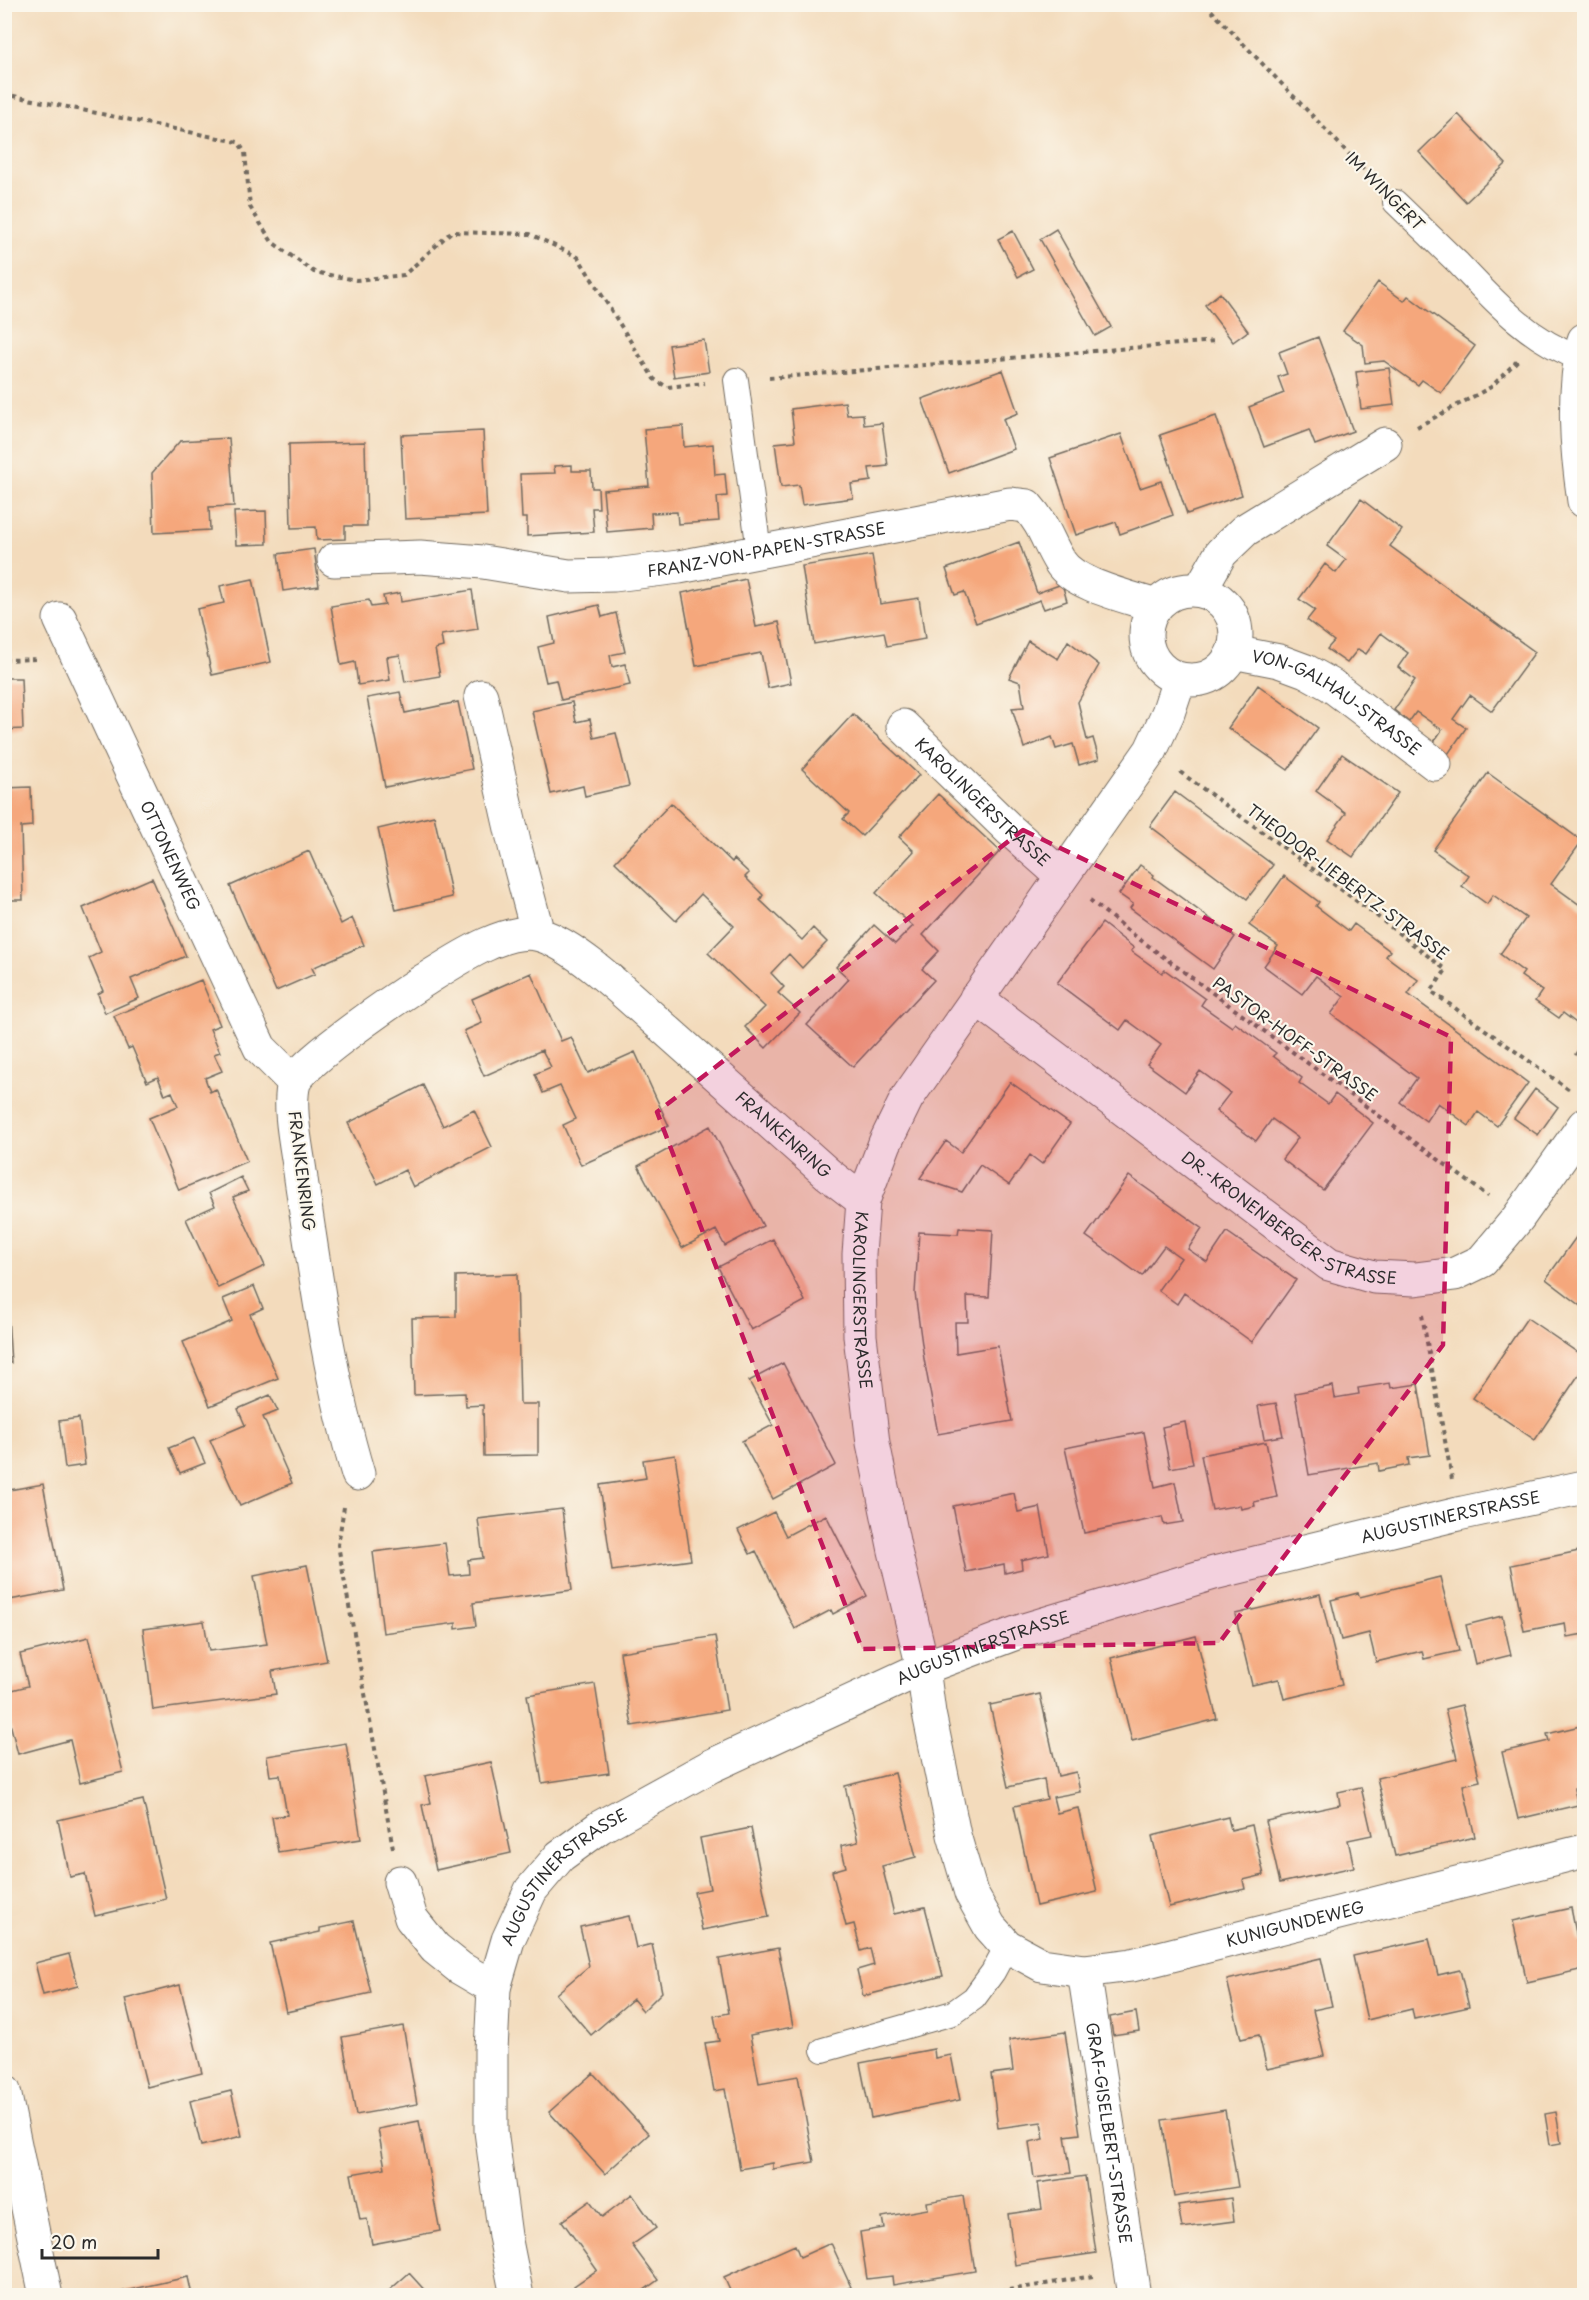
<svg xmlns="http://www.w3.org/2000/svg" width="1589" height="2300" font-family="'Playpen Sans',sans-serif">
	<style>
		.building { fill: #f5a77b }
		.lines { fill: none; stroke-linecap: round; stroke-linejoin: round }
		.service-casing { stroke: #71695e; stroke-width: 26 }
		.minor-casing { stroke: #71695e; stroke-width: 35 }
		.tertiary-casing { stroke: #71695e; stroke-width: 35 }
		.path { stroke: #71695e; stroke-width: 4; stroke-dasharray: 4.5 4.5; stroke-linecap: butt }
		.service { stroke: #fff; stroke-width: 24 }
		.minor { stroke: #fff; stroke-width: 33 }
		.tertiary { stroke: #fff; stroke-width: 33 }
		.marked { fill: #c2185b; fill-opacity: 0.2; stroke: #c2185b; stroke-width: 4.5; stroke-dasharray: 12 8; stroke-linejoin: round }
		.labels { text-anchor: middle; stroke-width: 4.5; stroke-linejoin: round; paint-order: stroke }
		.street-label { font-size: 16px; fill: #2b2b2b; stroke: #fbf7ec }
	</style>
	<rect width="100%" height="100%" fill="#fbf7ec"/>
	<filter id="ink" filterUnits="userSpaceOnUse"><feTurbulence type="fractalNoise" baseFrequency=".0167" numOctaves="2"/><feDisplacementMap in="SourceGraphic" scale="12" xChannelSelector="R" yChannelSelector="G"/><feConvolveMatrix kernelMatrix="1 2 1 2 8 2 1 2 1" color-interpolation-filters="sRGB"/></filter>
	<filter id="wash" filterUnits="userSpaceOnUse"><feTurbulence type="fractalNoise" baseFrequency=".008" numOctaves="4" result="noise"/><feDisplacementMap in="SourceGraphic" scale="24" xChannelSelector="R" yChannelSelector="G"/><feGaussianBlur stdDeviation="1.35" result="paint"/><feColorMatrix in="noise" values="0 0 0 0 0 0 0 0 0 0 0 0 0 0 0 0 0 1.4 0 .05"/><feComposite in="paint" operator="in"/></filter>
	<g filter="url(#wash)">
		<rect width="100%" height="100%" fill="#f3dbbc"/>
		<g id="blocks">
			<!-- building -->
			<path class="building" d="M1458,114L1506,164L1466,202L1419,152Z
				M1056,229L1111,327L1095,336L1040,239Z
				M1013,231L1033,269L1018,277L998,239Z
				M1378,282L1404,301L1408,296L1475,346L1441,393L1422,380L1418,385L1384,361L1365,363L1363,345L1343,331Z
				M1220,293L1248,331L1233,342L1205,305Z
				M1318,337L1353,431L1315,445L1309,430L1264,447L1249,407L1284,393L1278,377L1287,374L1279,352Z
				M704,340L709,372L674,377L669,345Z
				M1389,368L1394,405L1361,409L1356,372Z
				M1003,370L1018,413L1003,419L1014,449L949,473L922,399Z
				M845,402L847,415L863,414L864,425L882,423L888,466L869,468L871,481L851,484L853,498L802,505L799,485L781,487L775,443L795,441L791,409Z
				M1216,416L1242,495L1187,514L1160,435Z
				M683,426L684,447L713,444L715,475L725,474L727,496L717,497L719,521L678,524L677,512L651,513L652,528L607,532L603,490L649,486L644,429Z
				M483,431L487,515L405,519L401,435Z
				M1121,434L1140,488L1161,481L1173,515L1120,534L1116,522L1076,535L1050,458Z
				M229,438L234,506L209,507L210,530L154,533L152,473L180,441Z
				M365,442L367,526H345V539L317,540L316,527L291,528L289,444Z
				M572,465V471H591L592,488H598L599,508H592L594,532L527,536V518H522L520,474L555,473L554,466Z
				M1361,499L1402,530L1390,546L1535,652L1492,711L1470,695L1453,719L1466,728L1446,757L1431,746L1442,730L1416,712L1409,722L1394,710L1415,680L1398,667L1408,653L1381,633L1366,654L1358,649L1347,663L1327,649L1334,641L1307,620L1315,610L1299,599L1325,564L1336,573L1346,560L1327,546Z
				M266,511L267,544L236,545L234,512Z
				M1019,542L1037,593L1062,584L1067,601L1044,609L1040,600L976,623L964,592L955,595L946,569Z
				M314,549L319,586L283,591L278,554Z
				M872,555L880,604L919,598L925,639L887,646L884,632L814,644L802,566Z
				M253,579L271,662L212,675L197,609L224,603L220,586Z
				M746,579L756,627L779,622L791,683L768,688L761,653L696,666L682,593Z
				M472,590L478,629L441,635L443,647L435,649L440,676L405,682L400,655L387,657L390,680L358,685L355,662L341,665L331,606L369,600L371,607L385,605L383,596L400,593L401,602Z
				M599,605L602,617L616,613L625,652L610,655L612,667L625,664L630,685L561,700L556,680L546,682L538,647L554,643L549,617Z
				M1028,641L1058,659L1068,641L1099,665L1078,702L1087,740L1093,738L1099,759L1079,765L1073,744L1056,749L1052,737L1024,748L1012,708L1024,707L1020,682L1009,678Z
				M4,678H21L23,729L4,730Z
				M1258,685L1318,728L1288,770L1228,728Z
				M400,692L405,713L458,702L472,769L385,787L367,698Z
				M572,702L576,722L590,719L594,738L616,733L629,786L585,796L583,786L551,794L532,711Z
				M853,714L919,775L862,836L843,819L849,813L802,769Z
				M1342,754L1398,793L1353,857L1327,839L1346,813L1316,791Z
				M1488,773L1582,841L1551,884L1584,908V1029L1563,1013L1559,1018L1535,1001L1542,991L1521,976L1524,972L1500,954L1526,918L1493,895L1487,904L1462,886L1469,876L1433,850Z
				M31,787L32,826L21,827L23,900H4V788Z
				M1175,792L1273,865L1247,899L1150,826Z
				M938,794L1000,851L923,935L939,951L922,969L934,980L853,1067L807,1025L849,979L836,967L874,925L895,944L913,926L876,893L914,851L899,837Z
				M671,803L732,862L734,859L749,873L745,877L763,895L760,900L802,940L813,928L827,942L802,968L789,954L771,973L784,987L778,993L800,1013L766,1048L745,1027L765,1007L708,953L734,926L701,894L676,921L615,862Z
				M434,816L452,897L396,910L378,829Z
				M309,851L341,924L352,918L364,945L312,968L315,974L276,991L230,886Z
				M1140,865L1154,875L1153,877L1235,937L1213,969L1130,908L1133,904L1119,894Z
				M1284,876L1319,902L1316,906L1349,931L1354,924L1390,951L1386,956L1418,980L1408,994L1528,1083L1497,1126L1478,1112L1469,1126L1438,1103L1426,1121L1400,1102L1417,1078L1331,1014L1344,997L1316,976L1302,994L1264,966L1278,946L1249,925Z
				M152,878L186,956L131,979L139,998L105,1013L98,994L103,991L89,958L101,952L83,908Z
				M1102,923L1134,948L1131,951L1162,973L1165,970L1205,999L1201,1005L1232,1027L1235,1023L1276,1053L1273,1056L1302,1078L1299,1083L1328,1104L1335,1094L1373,1123L1323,1190L1282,1159L1298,1138L1272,1119L1256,1141L1216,1111L1230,1093L1200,1071L1185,1092L1147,1064L1161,1045L1127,1020L1120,1030L1057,983Z
				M531,973L561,1041L571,1037L588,1073L635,1052L669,1126L581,1165L563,1125L576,1119L560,1086L543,1093L535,1074L551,1067L542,1050L484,1076L464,1031L482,1023L472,999Z
				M201,980L220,1025L210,1029L220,1052L214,1054L222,1071L205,1078L210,1092L216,1089L247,1161L179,1190L149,1118L178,1106L172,1092L165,1095L158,1077L147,1082L132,1047L128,1049L114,1016Z
				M1584,1041V1061L1575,1054Z
				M1010,1082L1070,1124L1042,1164L1030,1155L1009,1185L980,1165L962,1192L920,1178L946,1141L961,1152Z
				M423,1085L443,1126L474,1110L492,1147L413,1187L405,1170L378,1184L348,1123Z
				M1535,1089L1558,1107L1538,1135L1514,1118Z
				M710,1126L763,1226L725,1246L716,1230L682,1248L638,1166Z
				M1129,1176L1202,1228L1188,1249L1207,1262L1227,1232L1296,1280L1252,1342L1184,1293L1177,1304L1158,1290L1181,1258L1164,1246L1142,1276L1086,1236Z
				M241,1177L248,1191L233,1197L265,1266L218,1288L186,1219L215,1206L209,1193Z
				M1584,1226V1308L1546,1279Z
				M959,1228L993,1230L989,1297L967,1296L968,1322H955L956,1353L998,1346L1012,1421L938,1434L924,1359L915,1293L919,1232L958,1234Z
				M773,1239L805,1301L751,1330L718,1267Z
				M517,1274L520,1404H538V1455L484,1456L483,1405L466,1406L465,1393L414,1395L412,1318L456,1317V1276Z
				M254,1286L263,1308L250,1314L278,1378L210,1406L183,1342L232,1321L223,1299Z
				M7,1301L11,1363H4V1302Z
				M1527,1318L1584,1357V1367L1535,1440L1473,1398Z
				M783,1363L836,1465L773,1499L742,1441L773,1425L749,1381Z
				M1390,1383L1391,1388L1418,1384L1430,1455L1408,1458L1409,1465L1379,1471L1378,1463L1309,1475L1295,1393L1333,1386L1335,1398L1359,1394L1358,1388Z
				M270,1395L278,1411L263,1417L292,1483L240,1506L210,1440L245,1425L238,1409Z
				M1276,1403L1283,1436L1264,1439L1258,1406Z
				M79,1418L85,1465L65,1468L59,1421Z
				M1185,1422L1193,1464L1170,1468L1162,1427Z
				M1144,1432L1155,1487L1175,1482L1183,1522L1164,1525L1162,1517L1084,1533L1065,1448Z
				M194,1438L205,1463L180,1473L169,1448Z
				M1266,1442L1277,1497L1254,1502L1255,1506L1241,1509L1240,1505L1212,1510L1201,1455Z
				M675,1455L691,1560L612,1571L600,1485L646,1478L643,1460Z
				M43,1484L63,1590L4,1601V1491Z
				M1014,1493L1018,1512L1040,1507L1049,1554L1021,1560L1022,1569L1005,1573L1004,1564L966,1572L953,1506Z
				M562,1509L572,1590L473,1603L476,1626L456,1629V1623L383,1633L373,1552L445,1543L450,1576L469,1574L468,1560L483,1558L478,1519Z
				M774,1512L786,1536L826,1515L867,1596L833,1614L831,1610L795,1629L756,1551L750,1554L738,1530Z
				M1584,1550V1634L1567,1637L1565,1623L1524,1631L1511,1565Z
				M307,1565L327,1661L272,1671L276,1694L153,1710L143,1629L204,1621L209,1651L267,1644L254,1576Z
				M1440,1577L1459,1651L1424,1659L1422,1651L1376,1662L1369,1633L1341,1640L1331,1600L1358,1593L1360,1597Z
				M1320,1594L1342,1685L1284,1699L1279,1679L1252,1685L1235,1614Z
				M1502,1616L1511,1655L1475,1664L1466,1625Z
				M715,1636L727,1710L632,1726L620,1652Z
				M1196,1636L1217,1719L1132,1741L1111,1658Z
				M89,1637L123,1772L80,1783L70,1740L18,1754L4,1700V1692L28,1686L20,1654Z
				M595,1684L609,1773L542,1783L527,1695Z
				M1584,1693V1718L1578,1695Z
				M1040,1694L1058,1776L1076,1772L1080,1792L1053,1797L1057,1813L1078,1808L1097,1892L1036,1906L1014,1806L1047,1799L1044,1779L1008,1787L990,1705Z
				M1462,1705L1480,1781L1463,1785L1475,1837L1395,1856L1377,1778L1457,1759L1445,1709Z
				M1584,1725V1787L1574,1789L1578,1805L1518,1819L1502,1752L1549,1741L1547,1734Z
				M346,1743L361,1839L278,1852L272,1817L287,1815L280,1775L270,1776L267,1756Z
				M491,1762L511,1853L436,1870L422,1805L431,1803L425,1776Z
				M895,1773L916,1857L882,1866L894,1914L925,1907L943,1976L863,1996L857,1970L874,1965L870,1948L861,1951L854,1924L846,1926L832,1871L846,1867L841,1846L858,1842L845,1786Z
				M1361,1787L1372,1835L1348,1840L1354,1867L1280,1883L1266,1821L1340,1805L1338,1792Z
				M143,1800L166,1899L95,1916L85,1874L70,1877L58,1820Z
				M1228,1817L1231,1830L1252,1825L1264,1875L1243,1880L1245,1889L1169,1907L1152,1836Z
				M751,1828L769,1917L702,1930L694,1892L710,1889L700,1838Z
				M1571,1908L1578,1943L1584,1941V1969L1527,1982L1513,1921Z
				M629,1916L636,1948L652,1944L662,1992L643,2011L633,1999L591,2035L556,1994L589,1966L580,1927Z
				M354,1921L371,1993L286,2012L270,1943L320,1932V1928Z
				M1429,1939L1438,1975L1460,1970L1469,2007L1414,2019L1412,2009L1367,2020L1353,1956Z
				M778,1948L793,2027L750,2035L759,2083L798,2076L814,2162L773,2169V2163L740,2169L725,2089L714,2091L705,2043L719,2041L714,2016L729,2013L719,1959Z
				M69,1954L78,1986L43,1995L35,1963Z
				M1321,1958L1332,2006L1313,2010L1324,2056L1267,2069L1259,2035L1241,2039L1227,1980Z
				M180,1985L202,2073L147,2087L125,1999Z
				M1136,2012L1139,2031L1113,2035L1110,2017Z
				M403,2026L417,2104L356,2115L342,2037Z
				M1065,2032L1080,2134L1065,2136L1071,2173L1034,2178L1029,2142L1044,2139L1041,2122L998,2128L991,2074L1013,2071L1009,2040Z
				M934,2049L935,2058L951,2055L960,2100L871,2118L860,2063Z
				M593,2073L649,2134L605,2174L549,2112Z
				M231,2091L242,2136L201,2146L190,2101Z
				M1225,2110L1238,2187L1174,2197L1162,2120Z
				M1556,2112L1561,2143L1550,2145L1545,2114Z
				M419,2121L440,2231L372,2244L367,2219L360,2220L351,2174L385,2168L378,2129Z
				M1085,2176L1096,2253L1015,2265L1008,2214L1042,2209L1038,2183Z
				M632,2194L656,2228L632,2245L658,2280L637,2295H581L574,2286L597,2270L562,2221L590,2201L602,2217Z
				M963,2196L975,2271L893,2285L892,2276L867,2279L860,2232L884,2228L882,2217L928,2209L927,2202Z
				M1231,2198L1234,2221L1182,2228L1178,2205Z
				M831,2243L851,2287L833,2295H732L724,2277L795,2245L800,2257Z
				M409,2273L429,2295H384Z
				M188,2277L192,2295H121L120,2292Z"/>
		</g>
	</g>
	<g filter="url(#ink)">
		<use href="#blocks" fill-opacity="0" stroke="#71695e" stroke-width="1.5"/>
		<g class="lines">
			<defs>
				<path id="service" d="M1395,202C1416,222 1437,243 1458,263C1494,301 1530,341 1580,358
					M736,380L759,551
					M823,2050L953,2013L974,1998L993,1972L1007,1946"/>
				<g id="minor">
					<path id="s1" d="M334,560L420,557L483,562L569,576L614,575L679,567L1010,504L1027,506C1045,526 1047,541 1060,562C1074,585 1130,597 1155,606"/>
					<circle cx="1191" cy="635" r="45"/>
					<path d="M1200,590L1221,553L1245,530L1385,444"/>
					<path id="s2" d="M60,619L260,1048L294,1082"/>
					<path id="s3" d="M1233,652L1279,661L1306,671L1331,685L1435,764"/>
					<path id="s4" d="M1179,680L1168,713L1151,750L907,1098L885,1143L863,1201L859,1254L860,1336L873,1443L895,1551L923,1668L929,1713L954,1835L971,1893L990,1927L1007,1946L1042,1965L1084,1971L1132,1965L1584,1851"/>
					<path d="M481,696L516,851L538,934"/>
					<path id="s5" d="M903,726L1010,830L1062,876"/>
					<path id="s6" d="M976,998L1329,1264L1374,1277L1415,1279L1455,1274L1482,1261L1518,1218L1584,1125"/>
					<path id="s7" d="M358,1474C329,1377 316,1278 301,1179C298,1153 287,1108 294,1083C300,1063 401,995 423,981C452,963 506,925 540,935C575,945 628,996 656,1021C713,1072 771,1123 828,1174L863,1201"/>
					<path d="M400,1882L411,1918L435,1948L460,1968L494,1988"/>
					<path id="s8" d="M1084,1971L1134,2296"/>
					<path d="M4,2091L46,2296"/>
					<path id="s9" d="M517,2296L505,2236L491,2131V2051L494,1988L508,1940L531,1890L560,1856L600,1827L711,1766L923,1668L1027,1629L1214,1573L1458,1514L1584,1487"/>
				</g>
				<path id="tertiary" d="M1584,340C1572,394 1576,447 1584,501"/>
			</defs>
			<!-- service casing -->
			<use href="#service" class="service-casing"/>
			<!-- minor casing -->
			<use href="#minor" class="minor-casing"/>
			<!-- tertiary casing -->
			<use href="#tertiary" class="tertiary-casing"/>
			<!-- path -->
			<path class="path" d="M1205,4L1373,179
				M4,94L238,142L245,152L250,207L272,242L314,272L356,280L404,275L451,232L530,234L578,257L654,379L667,387L705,383
				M769,378L1215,341
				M1417,427L1491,387L1518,360
				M4,660L40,659
				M1180,772L1369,910L1446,970L1431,991L1571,1091
				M1090,900L1127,930L1488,1196
				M1422,1315L1452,1479
				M344,1507L338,1545L393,1848
				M973,2296L1093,2276"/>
			<!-- service -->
			<use href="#service" class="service"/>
			<!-- minor -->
			<use href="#minor" class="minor"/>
			<!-- tertiary -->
			<use href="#tertiary" class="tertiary"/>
		</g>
	</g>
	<!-- marked area -->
	<path class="marked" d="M1023,830L1451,1037L1443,1345L1219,1643L862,1649L657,1112Z"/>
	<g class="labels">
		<!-- street labels -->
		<g class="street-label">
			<text transform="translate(1385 191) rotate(45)" y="6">IM WINGERT</text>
			<text dy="6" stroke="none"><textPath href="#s1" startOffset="436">FRANZ-VON-PAPEN-STRASSE</textPath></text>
			<text dy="6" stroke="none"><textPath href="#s3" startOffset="117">VON-GALHAU-STRASSE</textPath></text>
			<text dy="6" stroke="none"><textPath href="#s5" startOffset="110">KAROLINGERSTRASSE</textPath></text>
			<text dy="6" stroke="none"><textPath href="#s2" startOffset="261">OTTONENWEG</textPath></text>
			<text transform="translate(1348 882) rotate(37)" y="6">THEODOR-LIEBERTZ-STRASSE</text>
			<text transform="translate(1295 1039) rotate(36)" y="6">PASTOR-HOFF-STRASSE</text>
			<text dy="6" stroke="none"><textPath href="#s7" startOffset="1008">FRANKENRING</textPath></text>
			<text transform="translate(302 1171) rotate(83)" y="6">FRANKENRING</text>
			<text dy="6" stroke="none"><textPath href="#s6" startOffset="386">DR.-KRONENBERGER-STRASSE</textPath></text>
			<text dy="6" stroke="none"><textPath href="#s4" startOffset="712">KAROLINGERSTRASSE</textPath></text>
			<text dy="6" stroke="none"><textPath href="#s9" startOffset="1419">AUGUSTINERSTRASSE</textPath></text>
			<text dy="6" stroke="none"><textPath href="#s9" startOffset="933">AUGUSTINERSTRASSE</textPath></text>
			<text dy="6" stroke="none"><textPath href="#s9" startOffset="447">AUGUSTINERSTRASSE</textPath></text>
			<text dy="6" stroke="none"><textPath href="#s4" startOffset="1680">KUNIGUNDEWEG</textPath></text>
			<text dy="6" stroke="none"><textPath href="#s8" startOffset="164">GRAF-GISELBERT-STRASSE</textPath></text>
		</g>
	</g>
	<!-- margin -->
	<rect width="1589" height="2300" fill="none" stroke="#fbf7ec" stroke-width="24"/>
	<!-- scale -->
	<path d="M42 2249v9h116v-9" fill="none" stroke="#2b2b2b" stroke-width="3"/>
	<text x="51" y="2249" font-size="18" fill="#2b2b2b" stroke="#fbf7ec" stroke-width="4.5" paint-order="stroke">20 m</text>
</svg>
